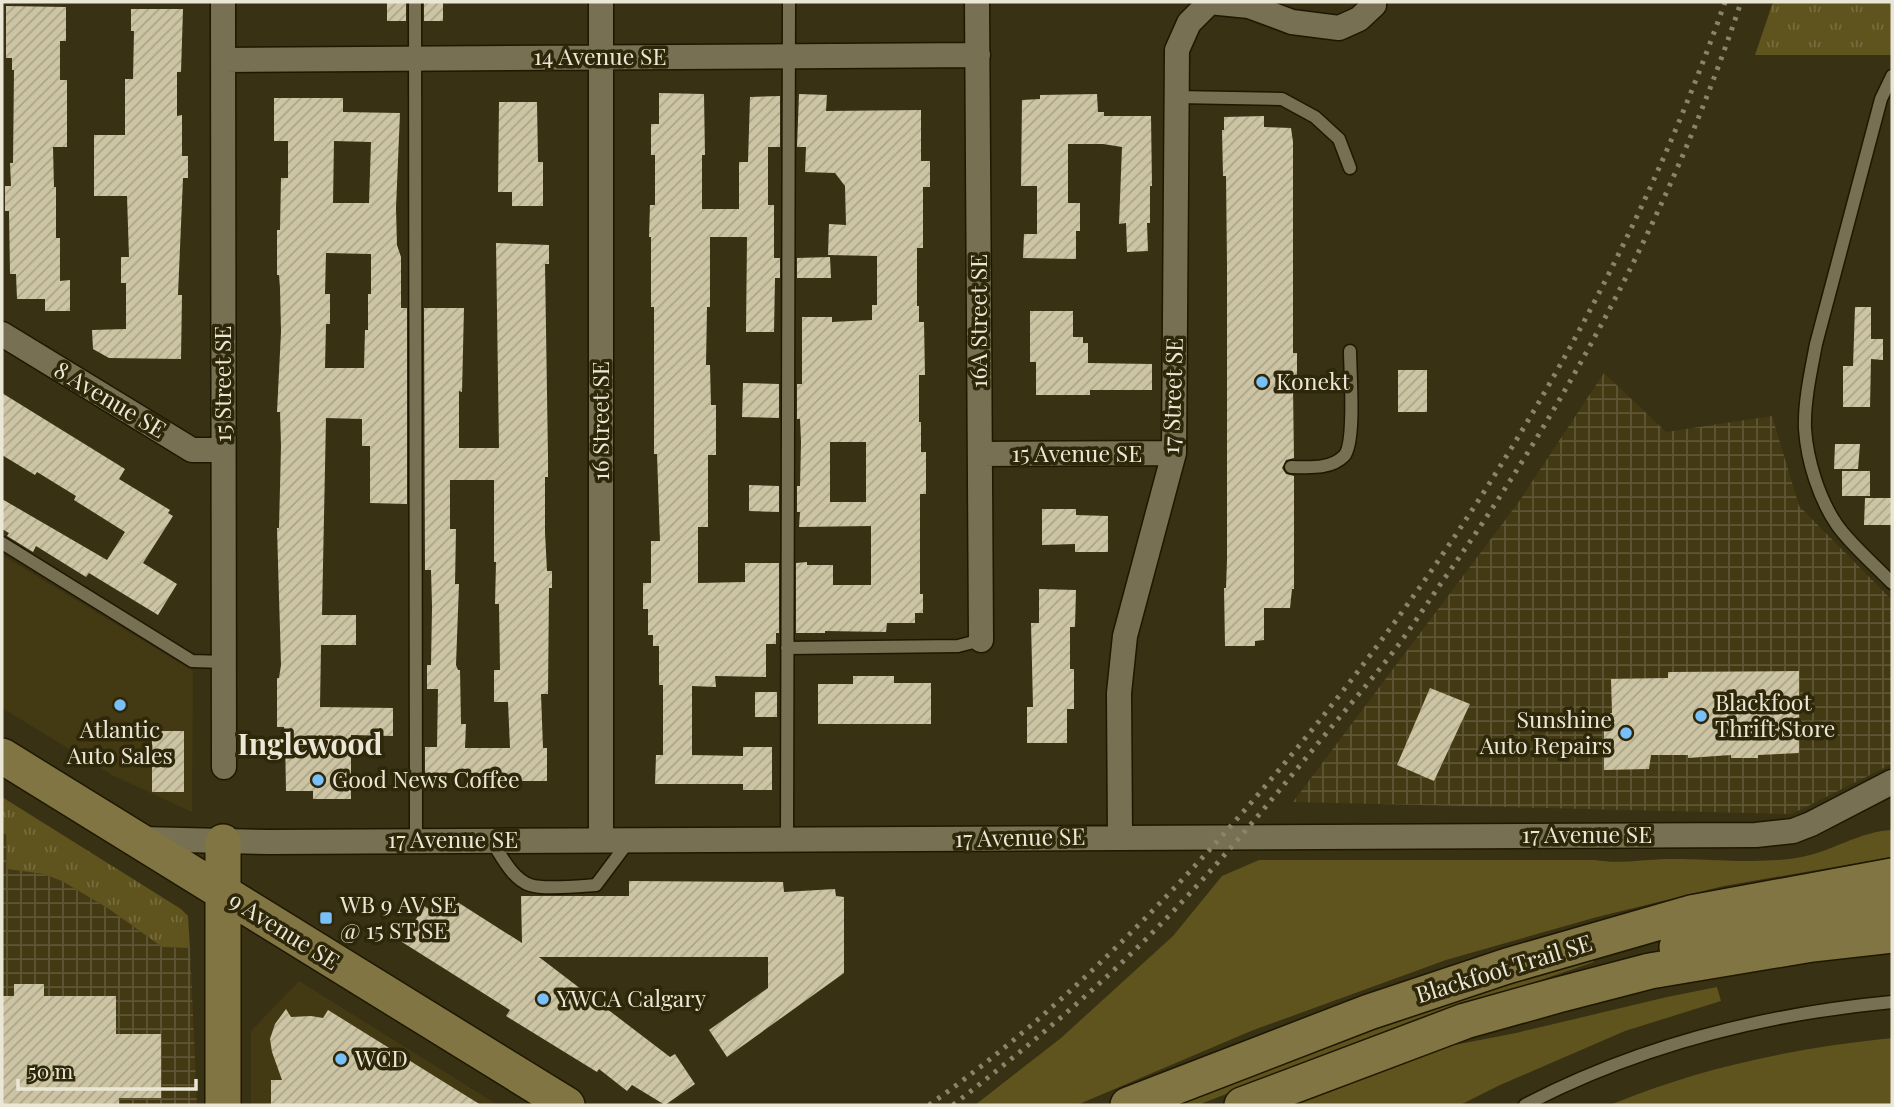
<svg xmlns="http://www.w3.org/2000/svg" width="1894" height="1107" font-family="'Playfair Display',serif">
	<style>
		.built { fill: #433a14 }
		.industrial { fill: url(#industrial-grid) }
		.grass { fill: #5f531e }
		.park { fill: url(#park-tufts) }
		.building { fill: url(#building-hatch); fill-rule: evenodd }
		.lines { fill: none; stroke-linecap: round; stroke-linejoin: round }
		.lane-casing { stroke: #1f1800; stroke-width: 15 }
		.street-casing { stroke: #1f1800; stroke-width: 27 }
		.secondary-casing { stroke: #1f1800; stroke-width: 38 }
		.lane { stroke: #787052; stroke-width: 12 }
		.street { stroke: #787052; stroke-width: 24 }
		.secondary { stroke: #817543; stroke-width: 35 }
		.rail { stroke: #8a846d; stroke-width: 5; stroke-dasharray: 3.5 7; stroke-linecap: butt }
		.poi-dot { fill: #79bff8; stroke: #2e2709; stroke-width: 2.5 }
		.labels { text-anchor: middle; stroke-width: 7; stroke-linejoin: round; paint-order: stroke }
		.street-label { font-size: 23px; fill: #ebe7d6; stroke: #2e2709 }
		.poi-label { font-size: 23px; fill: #ebe7d6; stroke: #2e2709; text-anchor: start }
		.district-label { font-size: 30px; font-weight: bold; fill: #ebe7d6; stroke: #2e2709 }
	</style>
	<defs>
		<pattern id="industrial-grid" width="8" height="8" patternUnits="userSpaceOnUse" patternTransform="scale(1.75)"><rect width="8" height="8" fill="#433a14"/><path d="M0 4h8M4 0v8" fill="none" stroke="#5e5635"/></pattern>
		<pattern id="park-tufts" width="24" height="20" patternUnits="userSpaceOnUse" patternTransform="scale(1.75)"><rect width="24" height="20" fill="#5f531e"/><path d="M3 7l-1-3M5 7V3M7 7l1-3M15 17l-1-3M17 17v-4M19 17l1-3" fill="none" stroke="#766c3e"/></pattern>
		<pattern id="building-hatch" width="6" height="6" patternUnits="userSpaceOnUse" patternTransform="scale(1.75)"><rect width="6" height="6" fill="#ccc4a3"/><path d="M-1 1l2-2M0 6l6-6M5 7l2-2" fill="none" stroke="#aaa48a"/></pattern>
	</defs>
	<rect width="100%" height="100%" fill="#383114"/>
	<!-- built -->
	<path class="built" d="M2,555L193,671L192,812L112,775L2,708Z
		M299,981L498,1105H251V1031Z"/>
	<!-- industrial -->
	<path class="industrial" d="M1604,373L1666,432L1772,416L1799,506L1892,600V764L1792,814L1293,802L1518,503Z
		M2,834H6L7,869L43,874L62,881L109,909L162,947L190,948L197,1105H2Z"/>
	<!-- grass -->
	<path class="grass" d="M1892,830V857L1724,886L1597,917L1446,960L1251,1031L1077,1105H975L1061,1038L1173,936L1222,876L1259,860H1595C1618,864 1641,860 1665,859C1708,858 1770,866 1810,855C1840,847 1860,832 1892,830Z
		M1590,951L1594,962L1378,1035L1198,1105H1157Z
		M1717,987L1721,1001L1625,1031L1498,1086L1460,1105H1287L1405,1060L1449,1046L1516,1033L1667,997Z
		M1892,1038V1105H1610C1701,1067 1795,1048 1892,1038Z"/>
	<!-- park -->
	<path class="park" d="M1773,2H1892V55H1755Z
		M2,797L181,909L188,916L190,948L162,947L109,909L62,881L43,874L7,869L6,834H2Z"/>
	<!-- building -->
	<path class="building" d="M387,2H406V21H387Z
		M424,2H443V21H424Z
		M6,6L66,7V41H60V80H67V147H53L54,187H56V238H60V281L70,280V311H45V299H17L16,274H10L9,211H5V186H11L10,163H13L14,70H12V58H6Z
		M131,9H183L181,72H177V116L182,115V156H188V178H183L178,295H182L181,359L109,358L93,349L92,330L126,329V283H121V257H129L127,196H94V135H125V79H133L134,31H131Z
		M659,93L704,94L705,155H702V209H739V162H748L750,97L780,96V147H768V205H774V258H780V278H775L774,332H746L747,237H710V307H707L706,365H710L711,405H716V455H708V527H698V583L745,582V563H779V633H776V644H766V677L715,676L716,687L692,686V755L743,756V747H772V790H743V784H655L656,755H663V685H659V646H653V635H648V609H643V583H651V541H660L657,454H654V307H651V237H649L650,205H655V155H651V124H659Z
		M799,94L827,95L826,111L921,110V161H930V187H923V248H917V306H919V322H924L925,375H919V422H921V452H926V494H920V594H923V613H915V623H887L886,632L825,631V633H796V563L807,562V565H833V585H871V526L799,527L800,512H797V486H800L801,442L800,419H797V384H802V317H832V322L872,320V305H877V256L828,255L829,224L846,225L845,186L835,173L805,172L806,147H797ZM830,442H866V502H830Z
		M1097,94L1098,112H1104V116H1151L1152,186H1150V223H1147L1148,251L1127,252L1126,223L1119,224L1122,147L1103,144H1068V203H1080V231H1076V259L1023,258L1024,234H1037V186H1021L1022,100L1040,99V95Z
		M274,98H343V112L400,113L396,208L397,245L401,257V308H407V504L370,503V446H362V419L326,418L322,615H356V645H321L320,707L393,708V736L351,735V799H313V791H286L285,737L284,727H277V678H279L281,665L277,528H279L281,446L280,412H277L281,332L280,288L279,275H277V230H280L281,178H288V141H274ZM334,141L371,142L369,203H333ZM326,253L371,254V294H368V330H365L364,368H325L326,324H330V294H325Z
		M499,102H537L538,162H543V206H512V192H498Z
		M1264,116V127L1291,128L1293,142V353H1297V389H1293L1294,458L1286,460L1282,468L1286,474L1294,476V589H1292L1290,608H1264V640L1255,641V646H1225L1224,588H1226L1227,560V264L1226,176H1223L1222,130H1224V117Z
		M496,243L549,245V264H545L548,457V477H545V532L547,571H552V588H549L548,694H541L543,748H547V781H477V773H425V747H437L438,689H427V665H431L432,607L431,570H425L424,308H464L462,392L459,391V448H499ZM450,480H494V562H496L495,604H499L500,670H494V702H508L510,748H465L466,724H461L460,670H458L456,665L459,584H455L456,529H450Z
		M830,257L831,278H797V258Z
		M1855,307H1871V339H1883V360L1871,359L1870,407H1843V366H1853Z
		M1030,311H1073V337H1083V343H1088V363L1152,364V390H1090V395H1036V362H1030Z
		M1398,370H1427V412H1398Z
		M743,383L779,384V418L742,417Z
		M2,393L125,469L119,479L170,510L168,513L173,516L143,563L177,584L158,615L89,573L86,577L36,546L33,552L7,536L9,533L2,529V499L107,560L125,532L74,500L76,496L37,472L35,475L2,455Z
		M1835,444H1860L1858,469H1834Z
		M1842,471H1870V496H1842Z
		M749,485L779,486V512L749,511Z
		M1865,498H1892V525H1864Z
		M1042,509H1076V515L1108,516V552H1075V544L1042,545Z
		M1039,589L1076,590L1075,627H1070V669H1074V709H1067V743H1027V707H1033L1031,623H1039Z
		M1799,671V753L1758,755V758H1731V755L1688,758V755H1651L1649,769L1604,770V713H1612L1611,679L1668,678V672Z
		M853,676H894V683H931V724H818V684H853Z
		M1430,688L1470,704L1434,781L1397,765Z
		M755,692H777V717H755Z
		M152,731H184V792H152Z
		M629,881L783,882L784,892L835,889L836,896L844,897V973L727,1057L709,1030L768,988V957H539L670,1057L675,1054L695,1084L665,1105L632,1085L627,1091L599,1069L597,1072L506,1016L510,1010L402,942L424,906L437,914L448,896L522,943L521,896H629Z
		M14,984H44V996H116V1034H161V1098H119V1105H2V996H14Z
		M286,1009L291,1017L311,1016L323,1018L328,1010L481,1105H271V1080H282L272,1052L270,1039L275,1024Z"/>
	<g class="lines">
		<defs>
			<path id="lane" d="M415,2L416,841
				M1892,76L1881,99L1816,344C1811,371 1804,401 1805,429C1807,460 1819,499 1837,525C1851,545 1875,565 1892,583
				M1177,97L1282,99L1315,117L1339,139L1350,168
				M1291,467C1308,467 1330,470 1344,456C1356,443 1350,371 1350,351
				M2,543L192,661L224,662
				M787,648L958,646L981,640
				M787,839L789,2
				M491,840C501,855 512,879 530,885C544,890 581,886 596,885L629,841
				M1525,1105C1640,1045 1764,1014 1892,1002"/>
			<path id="street" d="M223,2L224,767
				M977,2L981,640
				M1209,2L1249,6L1292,22L1339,28L1359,19L1374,5V2
				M223,60L978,55
				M2,334L192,450H223
				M980,454L1174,453
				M1120,836L1119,693L1125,636L1174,453L1177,50L1189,23L1210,2
				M141,839L269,842L1756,835L1793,831L1811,824L1892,782
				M601,839V2"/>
			<path id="secondary" d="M2,756C190,872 378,989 567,1105
				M223,842V1105
				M1677,947C1746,922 1821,915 1892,905
				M1128,1105L1369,1012L1507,966L1691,913L1892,876
				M1242,1105L1465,1021L1558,995L1650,971L1812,944L1892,935"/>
		</defs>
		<!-- lane casing -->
		<use href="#lane" class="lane-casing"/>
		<!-- street casing -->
		<use href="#street" class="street-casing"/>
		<!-- secondary casing -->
		<use href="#secondary" class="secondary-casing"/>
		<!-- lane -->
		<use href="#lane" class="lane"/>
		<!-- street -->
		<use href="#street" class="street"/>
		<!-- secondary -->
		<use href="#secondary" class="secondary"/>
		<!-- rail -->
		<path class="rail" d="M929,1105C1052,1018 1158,911 1256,797C1458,562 1622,295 1725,2
			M953,1105C1033,1043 1111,978 1180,904C1229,852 1274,797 1319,742C1343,713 1367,685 1390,656C1411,629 1429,600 1449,572C1571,398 1674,204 1741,2"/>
	</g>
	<!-- markers -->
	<g class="poi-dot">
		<circle cx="1262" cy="382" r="7"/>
		<circle cx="120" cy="705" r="7"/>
		<circle cx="1701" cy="716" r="7"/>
		<circle cx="1626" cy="733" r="7"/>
		<circle cx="318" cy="780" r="7"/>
		<rect x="319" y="911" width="14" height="14" rx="3.5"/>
		<circle cx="543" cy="999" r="7"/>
		<circle cx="341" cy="1059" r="7"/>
	</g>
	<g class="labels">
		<!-- street labels -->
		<g class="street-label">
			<text x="600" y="65">14 Avenue SE</text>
			<text transform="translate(979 321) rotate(-90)" y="8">16A Street SE</text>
			<text transform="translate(223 384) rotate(-90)" y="8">15 Street SE</text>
			<text transform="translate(1173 396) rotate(-88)" y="8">17 Street SE</text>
			<text transform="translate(110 400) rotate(31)" y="8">8 Avenue SE</text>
			<text transform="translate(601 421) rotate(-90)" y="8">16 Street SE</text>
			<text x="1077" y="462">15 Avenue SE</text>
			<text x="1587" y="843">17 Avenue SE</text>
			<text transform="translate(1020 838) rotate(-1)" y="8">17 Avenue SE</text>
			<text x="453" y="848">17 Avenue SE</text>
			<text transform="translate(284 931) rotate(32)" y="8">9 Avenue SE</text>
			<text transform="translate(1504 969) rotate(-17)" y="8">Blackfoot Trail SE</text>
		</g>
		<!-- poi labels -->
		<g class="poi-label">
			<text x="1276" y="390">Konekt</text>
			<text x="1715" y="711">Blackfoot<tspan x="1715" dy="26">Thrift Store</tspan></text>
			<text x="1612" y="728" text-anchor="end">Sunshine<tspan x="1612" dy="26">Auto Repairs</tspan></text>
			<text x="120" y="738" text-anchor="middle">Atlantic<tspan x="120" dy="26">Auto Sales</tspan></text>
			<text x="332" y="788">Good News Coffee</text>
			<text x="340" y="913">WB 9 AV SE<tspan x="340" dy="26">@ 15 ST SE</tspan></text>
			<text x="557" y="1007">YWCA Calgary</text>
			<text x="355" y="1067">WCD</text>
		</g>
		<!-- district labels -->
		<g class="district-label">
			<text x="310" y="755">Inglewood</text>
		</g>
	</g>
	<!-- border -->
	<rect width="1894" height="1107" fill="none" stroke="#ebe7d6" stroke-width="7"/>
	<!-- scale -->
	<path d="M18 1079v10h178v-10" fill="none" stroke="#ebe7d6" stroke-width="3.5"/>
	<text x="28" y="1079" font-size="21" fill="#ebe7d6" stroke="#2e2709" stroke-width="5" paint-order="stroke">50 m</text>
</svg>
